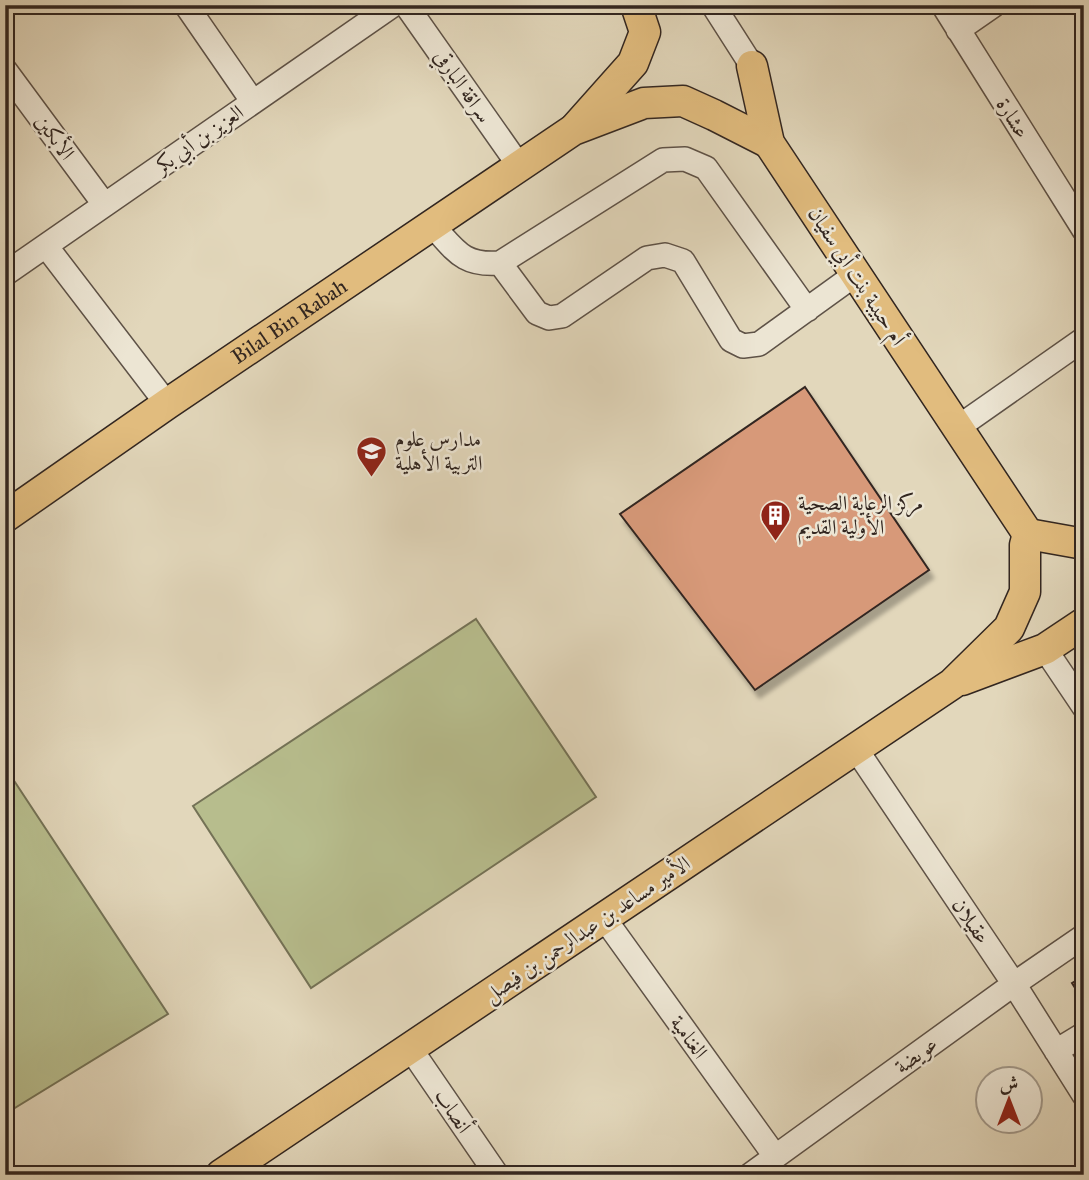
<svg xmlns="http://www.w3.org/2000/svg" width="1089" height="1180" font-family="'IM FELL Great Primer',Amiri,serif">
	<style>
		.green { fill: #b7bd8d; stroke: #747256; stroke-width: 2 }
		.building { fill: #d79979; stroke: #322620; stroke-width: 2; filter: url(#shadow) }
		.lines { fill: none; stroke-linecap: round; stroke-linejoin: round }
		.minor-casing { stroke: #5e5247; stroke-width: 26 }
		.major-casing { stroke: #322620; stroke-width: 33 }
		.minor { stroke: #ece5d3; stroke-width: 23 }
		.major { stroke: #e1bc7e; stroke-width: 30 }
		.labels { text-anchor: middle; stroke-width: 5; stroke-linejoin: round; paint-order: stroke }
		.street-label { font-size: 21px; fill: #322620; stroke: #ece5d3 }
		.poi-label { font-size: 21px; fill: #322620; stroke: #ece5d3; text-anchor: start }
	</style>
	<defs>
		<filter id="shadow"><feDropShadow dx="4.5" dy="8" stdDeviation="2" flood-color="#0004"/></filter>
	</defs>
	<rect width="100%" height="100%" fill="#e2d7bb"/>
	<filter id="stains"><feTurbulence type="fractalNoise" baseFrequency=".00286" numOctaves="4"/><feColorMatrix values="0 0 0 0 .2 0 0 0 0 .09 0 0 0 0 .02 0 0 0 .5 -.17"/></filter>
	<radialGradient id="worn" r=".72"><stop offset=".6" stop-color="#630" stop-opacity="0"/><stop offset="1" stop-color="#630" stop-opacity=".3"/></radialGradient>
	<!-- green -->
	<path class="green" d="M476,619L596,797L311,988L193,806Z
		M5,767L168,1014L5,1114Z"/>
	<!-- building -->
	<path class="building" d="M805,387L929,570L755,690L620,514Z
		M1084,976V1002L1072,983Z"/>
	<g class="lines">
		<defs>
			<path id="minor" d="M186,5L253,102
				M406,5L520,167
				M713,5L752,66
				M943,5L1084,230
				M958,30L994,5
				M5,70L104,204
				M433,226C456,251 463,266 500,263L663,160L685,159L706,168L807,310
				M46,246L167,404
				M500,263L537,313L549,318L562,316L647,258L665,255L683,261L731,340L743,346L759,344L856,274
				M5,274L393,5
				M957,428L1084,339
				M1045,649L1084,707
				M856,749L1014,984L1084,1095
				M604,918L775,1156
				M410,1048L497,1175
				M1056,1051L1084,1034
				M750,1175L1014,984L1084,936"/>
			<g id="major">
				<path d="M752,66L769,143L1028,534"/>
				<path d="M576,127L633,63L645,32L636,5"/>
				<path id="s1" d="M5,517L167,404L573,130L644,103L683,101L714,115L769,143"/>
				<path d="M1028,534L1084,544"/>
				<path d="M962,680L1045,649L1084,623"/>
				<path d="M221,1175L952,684L1009,628L1025,592V545L1028,534"/>
			</g>
		</defs>
		<!-- minor casing -->
		<use href="#minor" class="minor-casing"/>
		<!-- major casing -->
		<use href="#major" class="major-casing"/>
		<!-- minor -->
		<use href="#minor" class="minor"/>
		<!-- major -->
		<use href="#major" class="major"/>
	</g>
	<!-- icons -->
	<defs>
		<symbol id="school-pin" viewBox="-11 -11 22 30"><path d="M0 17L-7.5 6A9.5 9.5 0 1 1 7.5 6Z" fill="#8f2418" stroke="#ece5d3"/><path d="M0-5L7-2L0 1L-7-2ZM-4 1L0 2.5L4 1V4Q0 6-4 4Z" fill="#fff"/></symbol>
		<symbol id="building-pin" viewBox="-11 -11 22 30"><path d="M0 17L-7.5 6A9.5 9.5 0 1 1 7.5 6Z" fill="#8f2418" stroke="#ece5d3"/><path d="M-4-6H4V6H1V3H-1V6H-4ZM-2.5-4.3h1.7v1.8h-1.7ZM.8-4.3h1.7v1.8H.8ZM-2.5-1h1.7V.8h-1.7ZM.8-1h1.7V.8H.8Z" fill="#fff"/></symbol>
	</defs>
	<g fill-rule="evenodd">
		<use href="#school-pin" x="354" y="434" width="35" height="47"/>
		<use href="#building-pin" x="758" y="498" width="35" height="47"/>
	</g>
	<g class="labels">
		<!-- street labels -->
		<g class="street-label">
			<text transform="translate(463 86) rotate(55)" y="7">سراقة البارقي</text>
			<text transform="translate(1013 118) rotate(58)" y="7">عشارة</text>
			<text transform="translate(55 137) rotate(54)" y="7">الأبكين</text>
			<text transform="translate(199 139) rotate(-35)" y="7">العزيز بن أبي بكر</text>
			<text transform="translate(857 276) rotate(57)" y="7">أم حبيبة بنت أبي سفيان</text>
			<text dy="7" stroke="none"><textPath href="#s1" startOffset="345">Bilal Bin Rabah</textPath></text>
			<text transform="translate(971 921) rotate(56)" y="7">عقيلان</text>
			<text transform="translate(587 929) rotate(-34)" y="7">الأمير مساعد بن عبدالرحمن بن فيصل</text>
			<text transform="translate(689 1037) rotate(54)" y="7">الغنامية</text>
			<text transform="translate(916 1055) rotate(-36)" y="7">عويضة</text>
			<text transform="translate(453 1111) rotate(56)" y="7">أنصاب</text>
		</g>
		<!-- poi labels -->
		<g class="poi-label">
			<text x="395" y="446">مدارس علوم<tspan x="395" dy="24">التربية الأهلية</tspan></text>
			<text x="798" y="510">مركز الرعاية الصحية<tspan x="798" dy="24">الأولية القديم</tspan></text>
		</g>
	</g>
	<!-- margin -->
	<rect width="1089" height="1180" fill="none" stroke="#e2d7bb" stroke-width="28"/>
	<rect x="7" y="7" width="1075" height="1166" fill="none" stroke="#322620" stroke-width="3.5"/>
	<rect x="14" y="14" width="1061" height="1152" fill="none" stroke="#322620" stroke-width="2"/>
	<!-- north arrow -->
	<g transform="translate(1009 1100)"><circle r="33" fill="#ece5d3" stroke="#a2998b" stroke-width="2"/>
	<path d="M0-5L12 26L0 18L-12 26Z" fill="#8f2418"/>
	<text y="-10" font-size="19" font-weight="bold" text-anchor="middle" fill="#322620">ش</text>
	</g>
	<rect width="100%" height="100%" filter="url(#stains)"/>
	<rect width="100%" height="100%" fill="url(#worn)"/>
</svg>
